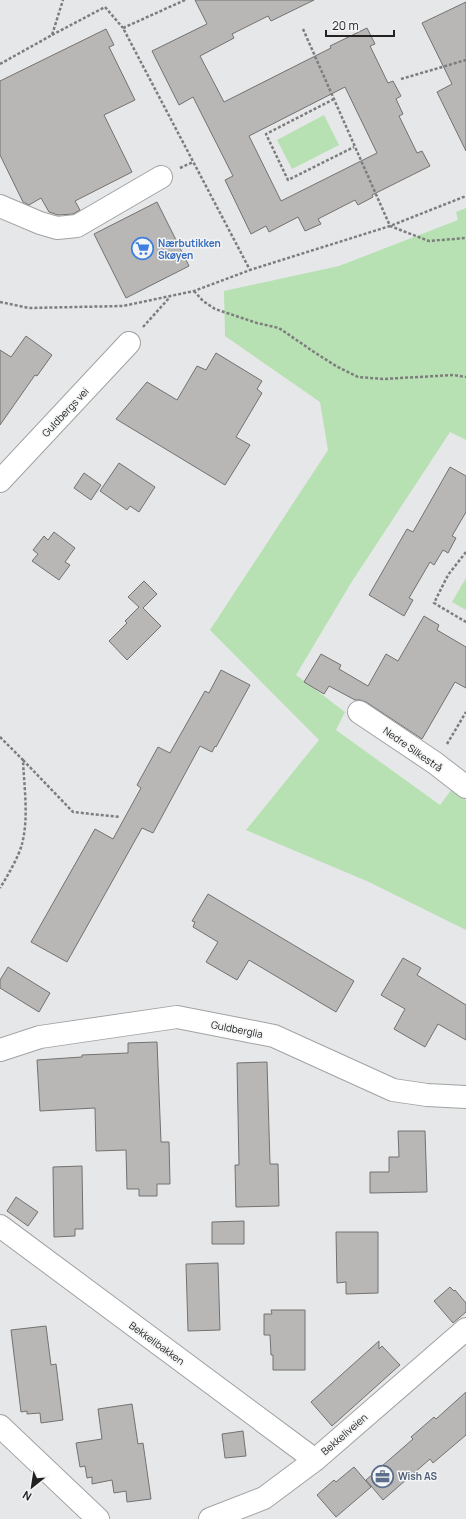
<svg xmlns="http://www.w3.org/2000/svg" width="466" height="1519" font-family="Manrope,sans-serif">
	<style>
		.green { fill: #b7e1b2 }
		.building { fill: #b8b7b6; stroke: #737271; fill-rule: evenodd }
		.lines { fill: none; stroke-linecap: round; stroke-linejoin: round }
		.minor-casing { stroke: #a1a2a3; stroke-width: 24 }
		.path { stroke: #7d7d7e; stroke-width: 2.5; stroke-dasharray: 3 2; stroke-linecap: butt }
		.minor { stroke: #fff; stroke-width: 22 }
		.labels { text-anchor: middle; stroke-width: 3; stroke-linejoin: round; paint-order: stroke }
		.shop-label { font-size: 10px; font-weight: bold; fill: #366cbe; stroke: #f3f4f5; text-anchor: start }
		.street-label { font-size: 10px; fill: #222; stroke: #f3f4f5 }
		.service-label { font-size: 10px; font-weight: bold; fill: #4e5e75; stroke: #f3f4f5; text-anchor: start }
	</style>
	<rect width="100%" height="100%" fill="#e6e7e8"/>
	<!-- green -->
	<path class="green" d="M324,115L339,145L292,169L277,140Z
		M466,208V440L450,432L351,583L296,675L345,712L336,730L440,805L452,789L466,800V930L369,882L246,830L319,740L210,630L328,450L320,402L225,336L224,291L339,266L458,220L456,212Z
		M466,578V610L452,602Z"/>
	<!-- building -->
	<path class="building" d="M195,0H314L271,21L268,16L232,34L234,38L200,56L224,102L331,48L330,46L367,28L375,44L370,46L388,83L393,81L401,96L396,99L403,114L399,116L417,153L422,151L430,166L372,195L373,197L358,205L355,200L318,219L321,224L305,231L298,217L269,232L266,226L251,234L225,180L233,176L193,97L179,105L152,51L207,24ZM345,87L377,153L281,201L249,136Z
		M466,2V151L437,92L452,84L422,23Z
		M106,29L114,45L109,47L135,100L104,115L132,172L75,201L80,210L73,214L58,215L49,212L41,198L29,205L23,202L0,155V81Z
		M157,202L189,266L126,298L94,234Z
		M26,336L52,355L37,376L35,375L0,425V350L11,357Z
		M216,353L262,381L257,389L262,393L236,437L250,445L225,485L116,419L147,382L177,400L197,366L206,370Z
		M119,463L155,487L139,512L130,506L127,510L100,491Z
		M450,467L466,476V512L452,536L456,538L448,553L443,550L434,565L430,562L409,598L413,600L404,616L369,595L407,529L413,532Z
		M84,473L101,485L91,500L74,488Z
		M54,532L75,548L65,562L70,565L59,580L32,561L38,554L33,550L44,536L48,540Z
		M144,581L157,594L143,608L161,626L127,660L109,641L127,623L125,621L139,607L128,597Z
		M424,616L439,625L437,630L466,647V688L455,682L422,739L366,702L360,700H355L329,686L324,694L304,682L321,654L341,665L339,669L368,686L386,654L398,661Z
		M221,670L250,685L216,747L215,746L212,752L200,746L153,833L142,828L67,962L31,942L95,829L113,839L141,788L137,785L158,747L170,753L205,691L209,693Z
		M208,894L354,981L336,1012L249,960L237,980L206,962L218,942L193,927L195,922L192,921Z
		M403,958L421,968L417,975L466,1005V1040L438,1024L425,1047L394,1029L405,1009L381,995Z
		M8,967L50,993L39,1012L0,988V980Z
		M157,1042L161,1142H169L170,1184H157V1196H139V1189H127L126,1150L96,1151L95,1108L40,1111L37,1060L82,1057V1055L128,1053V1043Z
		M267,1062L270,1164H278L279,1206L236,1207L235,1165H239L237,1063Z
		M398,1131H425L427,1192L370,1193V1172H389V1157H399Z
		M82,1166L83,1229H75V1236L54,1237L53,1167Z
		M16,1197L38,1212L28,1226L7,1211Z
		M244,1221V1244H212V1222Z
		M336,1232H378V1293L346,1294V1282L337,1283Z
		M218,1263L220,1330L188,1331L186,1264Z
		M450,1287L454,1291L455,1290L466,1303V1312L453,1323L434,1301Z
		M271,1310H305V1370H273V1355H271L270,1335H264V1314H272Z
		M46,1326L51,1365L56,1364L63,1420L41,1423L40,1413L27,1414V1411L21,1412L11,1330Z
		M379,1341V1349L382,1346L400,1365L332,1426L311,1402Z
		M466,1392V1435L433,1463L430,1459L383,1500L366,1480L413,1439L411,1437L434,1417L436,1419Z
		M132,1404L138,1444L143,1443L151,1499L127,1502L126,1491L114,1493L112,1480L92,1484V1477L87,1478L85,1466L80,1467L76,1443L102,1439L98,1409Z
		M243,1431L246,1456L225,1458L222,1434Z
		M354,1467L371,1487L336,1517L317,1495L334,1480L336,1482Z"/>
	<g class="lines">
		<defs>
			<path id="minor" d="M0,206L40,223L57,228L77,226L161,177
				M0,481L129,343
				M359,712L435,763L466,787
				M0,1050L40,1037L177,1017L274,1036L393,1090L427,1095L466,1097
				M0,1226L315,1460
				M0,1426L98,1519
				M210,1519L264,1498L315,1460L466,1329"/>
		</defs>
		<!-- minor casing -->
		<use href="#minor" class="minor-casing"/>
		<!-- path -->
		<path class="path" d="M185,0L123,28L250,270
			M303,29L390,226L429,241L466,238
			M52,35L105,7L123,28
			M0,64L52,35L63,0
			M401,79L466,60
			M334,99L266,134L288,180L354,147
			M180,168L193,162
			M194,291L203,301L215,309L257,323L279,328L314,352L336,366L358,377L383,379L454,375L466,377
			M0,302L29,308L123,306L194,291L250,270L390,226L466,196
			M143,327L170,297
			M466,552L448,575L434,603L466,622
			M0,737L23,760C24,787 29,817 22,844C19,856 7,877 0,888
			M447,744L466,712
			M23,760L73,812L120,817"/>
		<!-- minor -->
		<use href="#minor" class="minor"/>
	</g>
	<!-- icons -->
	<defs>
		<symbol id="supermarket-ring" viewBox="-11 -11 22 22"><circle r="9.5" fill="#f3f4f5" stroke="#3f7fe0" stroke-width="1.5"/><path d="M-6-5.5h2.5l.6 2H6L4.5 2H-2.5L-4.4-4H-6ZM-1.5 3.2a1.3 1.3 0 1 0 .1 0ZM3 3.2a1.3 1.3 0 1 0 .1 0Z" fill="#3f7fe0"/></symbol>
		<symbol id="office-ring" viewBox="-11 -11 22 22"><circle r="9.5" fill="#f3f4f5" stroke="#5c6f8a" stroke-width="1.5"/><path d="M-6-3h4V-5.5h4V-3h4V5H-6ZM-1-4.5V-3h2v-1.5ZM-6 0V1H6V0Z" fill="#5c6f8a"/></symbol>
	</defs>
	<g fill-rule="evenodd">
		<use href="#supermarket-ring" x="130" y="236" width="25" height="25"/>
		<use href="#office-ring" x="370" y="1464" width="25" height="25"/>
	</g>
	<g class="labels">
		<!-- shop labels -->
		<g class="shop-label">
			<text x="158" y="247">Nærbutikken<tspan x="158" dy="12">Skøyen</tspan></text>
		</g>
		<!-- street labels -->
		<g class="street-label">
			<text transform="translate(65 412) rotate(-47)" y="4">Guldbergs vei</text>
			<text transform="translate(413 749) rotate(35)" y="4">Nedre Silkestrå</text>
			<text transform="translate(237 1029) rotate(11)" y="4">Guldberglia</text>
			<text transform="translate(157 1343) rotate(36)" y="4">Bekkelibakken</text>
			<text transform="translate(344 1434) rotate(-41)" y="4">Bekkeliveien</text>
		</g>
		<!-- service labels -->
		<g class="service-label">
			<text x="398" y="1480">Wish AS</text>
		</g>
	</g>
	<!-- north arrow -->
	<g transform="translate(32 1487) rotate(210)" stroke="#f3f4f5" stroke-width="3" paint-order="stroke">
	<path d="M0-3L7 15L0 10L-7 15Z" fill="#222222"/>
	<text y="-6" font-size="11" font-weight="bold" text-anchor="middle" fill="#222222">N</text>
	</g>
	<!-- scale -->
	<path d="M326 30v6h68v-6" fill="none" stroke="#222222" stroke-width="2"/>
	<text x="332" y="30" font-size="12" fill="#222222" stroke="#f3f4f5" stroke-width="3" paint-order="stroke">20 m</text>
</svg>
